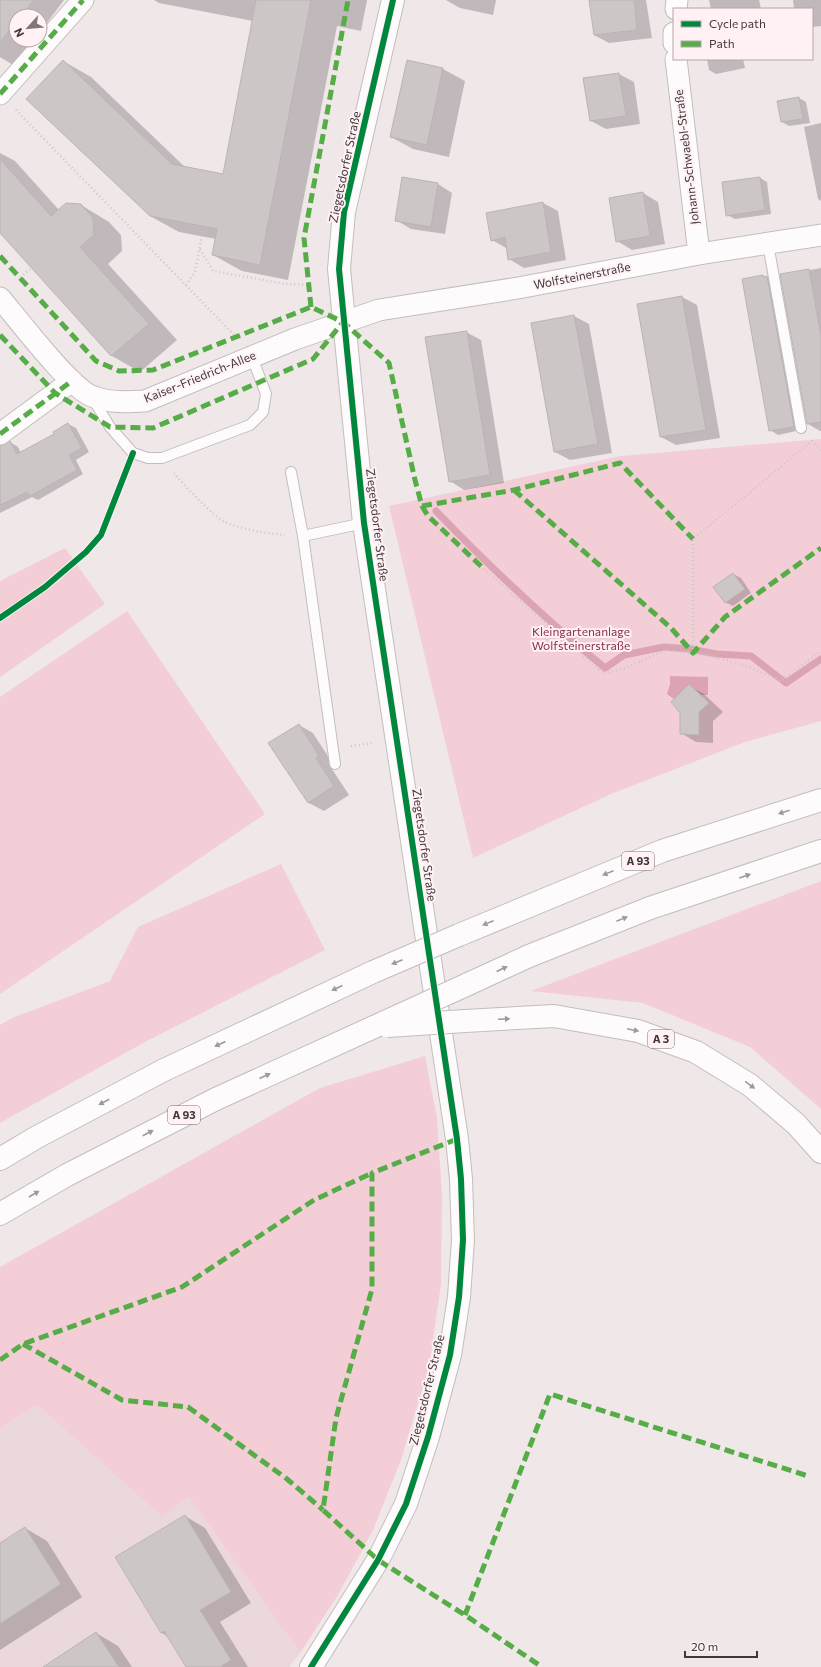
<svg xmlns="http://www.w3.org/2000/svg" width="821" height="1667" font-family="Commissioner,sans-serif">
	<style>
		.built { fill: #ead8dc }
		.green { fill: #f3ced7 }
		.water { fill: #dca4b3 }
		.shadow { fill: #0003 }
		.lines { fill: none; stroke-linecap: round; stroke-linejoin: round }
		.stream { stroke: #dca4b3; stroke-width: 7 }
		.building { fill: #cdc6c7; stroke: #bbb4b5 }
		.service-casing { stroke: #c3bdbe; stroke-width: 12 }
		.minor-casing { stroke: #c3bdbe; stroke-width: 23 }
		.tertiary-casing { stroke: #c3bdbe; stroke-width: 24 }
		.motorway-casing { stroke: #c3bdbe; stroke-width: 24 }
		.path { stroke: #cac8c8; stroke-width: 2.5; stroke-dasharray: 1 3; stroke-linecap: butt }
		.service { stroke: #fdfbfc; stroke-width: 10 }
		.minor { stroke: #fdfbfc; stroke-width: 21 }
		.tertiary { stroke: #fdfbfc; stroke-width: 22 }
		.motorway { stroke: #fdfbfc; stroke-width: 22 }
		.motorway-bridge-casing { stroke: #c3bdbe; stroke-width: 24; stroke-linecap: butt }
		.motorway-bridge { stroke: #fdfbfc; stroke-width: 22 }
		.quiet { stroke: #56ac46; stroke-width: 5; stroke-dasharray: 10 5; stroke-linecap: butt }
		.cycleway-casing { stroke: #fff1f4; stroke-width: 8 }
		.cycleway { stroke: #00873e; stroke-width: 6 }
		.oneway { fill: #9e9a9b }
		.labels { text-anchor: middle; stroke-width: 4; stroke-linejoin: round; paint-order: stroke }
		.shield { fill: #fff1f4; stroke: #797072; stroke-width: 1 }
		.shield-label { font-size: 11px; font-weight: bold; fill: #40393a }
		.street-label { font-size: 12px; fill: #40393a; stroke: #fff1f4 }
		.park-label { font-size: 12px; fill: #882e4e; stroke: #fff1f4 }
	</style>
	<rect width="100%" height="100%" fill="#f0e7e9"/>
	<!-- built -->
	<path class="built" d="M37,1405L162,1517L189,1497L300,1653L289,1667H0V1429Z"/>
	<!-- green -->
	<path class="green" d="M821,439V721L745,742L611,794L473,858L389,506L621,456Z
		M65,548L105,604L0,677V581Z
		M127,611L265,814L0,994V697Z
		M281,864L325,950L143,1043L0,1123V1025L12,1018L110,981L138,927Z
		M821,881V1109L750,1047L643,1003L531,991Z
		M425,1056L437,1118L442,1196L441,1284L429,1367L401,1460L373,1530L338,1595L300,1653L189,1497L162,1517L37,1405L0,1429V1267L320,1088Z"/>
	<!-- water -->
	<path class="water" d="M670,676L708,677V695H701L689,684L674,699L667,694L670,684Z"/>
	<!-- shadow -->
	<path class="shadow" d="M0,0H64L40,32V16H16V40H33L13,65L0,57Z
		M154,0H367L361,31L337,26L288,280L242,271L213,255L216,239L179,232L150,216L63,61L91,77L186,168L224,176L253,21L159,3Z
		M446,0H496L493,15L460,8Z
		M590,0H646L652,38L609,43L594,35Z
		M709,0H759L761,9H711Z
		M793,0H821V26L812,27V9H794Z
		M707,59H743L745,68L716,74L709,70Z
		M408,61L443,69L465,81L449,157L413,149L391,137Z
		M619,74L634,82L640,124L606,129L591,121L585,79Z
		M799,98L806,102L810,123L789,126L782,122L778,101Z
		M821,123V201L818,199L804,127Z
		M0,153L15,161L59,210L81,205L109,222L121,235L122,251L108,264L177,340L140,372L112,356L0,232Z
		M760,178L767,182L771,214L735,219L727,215Z
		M438,184L452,193L445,234L411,229L396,220Z
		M643,193L658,202L665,244L632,250L617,241Z
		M543,203L558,211L566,260L524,268L509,259L508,249L492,240Z
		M821,268V431H820L808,424L781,275Z
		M763,276L774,281L801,430L778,435L770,430Z
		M682,297L697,305L720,438L676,445L661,437L638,305Z
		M574,316L589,324L612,453L570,460L555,452Z
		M466,332L481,340L504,483L464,490L450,481Z
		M68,424L76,428L89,452L76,460L83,474L38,500L32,497L0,513V447L10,442L18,447L21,453L55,434Z
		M733,574L741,578L751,593L733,606L725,602Z
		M689,686L704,694L723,712L713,721V743L696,742L681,733Z
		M299,725L313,733L333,764L330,766L349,795L324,811L309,803L270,744Z
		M185,1516L205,1528L251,1603L220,1622L248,1667H188L169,1637L162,1633Z
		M25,1528L47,1541L82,1597L0,1650V1544Z
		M96,1633L118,1646L132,1667H45Z"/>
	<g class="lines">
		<!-- stream -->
		<path class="stream" d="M436,511C489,566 545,619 605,668L624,655L664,647L690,649L717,654L751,656L786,683L821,659"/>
	</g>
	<!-- building -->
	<path class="building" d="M0,0H34L21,16H16V22L0,42Z
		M256,0H311L260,265L212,255L217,229L150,216L26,99L63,60L172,164L223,174Z
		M589,0H634L637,30L594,35Z
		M407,60L443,68L427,145L390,137Z
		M619,73L626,116L590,121L583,78Z
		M799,97L803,119L781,122L777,101Z
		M0,159L51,216L66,203L81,204L93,218L94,235L80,247L149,324L111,356L0,233Z
		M402,177L438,183L431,227L395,221Z
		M760,177L765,210L726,216L722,182Z
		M643,192L650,236L616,242L609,198Z
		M543,202L551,252L508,260L505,237L491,241L486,213Z
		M809,269L821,336V422L807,424L780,274Z
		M763,275V277L767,276L794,427L769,431L742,279Z
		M682,296L706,430L660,437L637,304Z
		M574,315L598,444L554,452L531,323Z
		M467,331L490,475L449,482L425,337Z
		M68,423L82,448L69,455L77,470L30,496L27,492L0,505V446L10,441L17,454L54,434L53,432Z
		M733,573L745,589L725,603L713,587Z
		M689,684L709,703L699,712V735L680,734V713L671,702Z
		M299,724L319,756L316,758L334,786L308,803L268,743Z
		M185,1515L231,1592L200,1610L231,1660L220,1667H186L164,1631L161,1633L115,1557Z
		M25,1527L61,1584L0,1624V1543Z
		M96,1632L119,1667H43Z"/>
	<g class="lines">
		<defs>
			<path id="service" d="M768,244L801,428
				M93,399L110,427L133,453L148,458H162L250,425L263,412L266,394L252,357
				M291,472L303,536L335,764
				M303,536L364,523"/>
			<path id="minor" d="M676,9L677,0
				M674,33V43
				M676,59L699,254
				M0,94L83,0
				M0,298C18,319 71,390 94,397C111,403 127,402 145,401L295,339L379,310L518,288L699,254L821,235
				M0,434L72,381"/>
			<path id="tertiary" d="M311,1667L378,1560L406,1504L428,1437L450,1355L459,1297L463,1240L461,1179L457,1139L364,523L339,269L344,212L393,0"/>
			<path id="motorway" d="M459,935L662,851L821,800
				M466,985L529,956L650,908L821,851
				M465,1021L554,1016L638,1031L696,1052L750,1085L796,1124L821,1152
				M0,1159L37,1137L164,1070L373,972
				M0,1214L67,1175L216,1099L374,1027"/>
		</defs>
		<!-- service casing -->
		<use href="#service" class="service-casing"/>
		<!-- minor casing -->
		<use href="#minor" class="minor-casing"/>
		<!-- tertiary casing -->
		<use href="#tertiary" class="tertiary-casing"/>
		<!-- motorway casing -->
		<use href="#motorway" class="motorway-casing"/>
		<!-- path -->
		<path class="path" d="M16,110L238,339
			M200,249L213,271L286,284L309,285
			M20,277L32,268
			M186,285L195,272L203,231
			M174,473C181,482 215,518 225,522C244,530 264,533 285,535
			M484,569L604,674L628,667L666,650L716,657L746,666L781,681L821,651
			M693,653V539L812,441L821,450
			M351,746L373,743"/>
		<!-- service -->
		<use href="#service" class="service"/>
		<!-- minor -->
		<use href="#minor" class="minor"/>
		<!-- tertiary -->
		<use href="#tertiary" class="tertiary"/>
		<!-- motorway -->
		<use href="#motorway" class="motorway"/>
		<defs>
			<path id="motorway-bridge" d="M373,972L459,935
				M387,1026L465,1021
				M374,1027L466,985"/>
		</defs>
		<!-- motorway-bridge casing -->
		<use href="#motorway-bridge" class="motorway-bridge-casing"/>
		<!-- motorway-bridge -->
		<use href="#motorway-bridge" class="motorway-bridge"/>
		<!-- quiet -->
		<path class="quiet" d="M0,94L83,0
			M0,256L96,361L119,371L153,370L311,307L343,322L389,363L415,480L422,506L428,516L484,569
			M311,307L304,238L348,0
			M0,335L55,393L110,427L153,428L313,359L343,322
			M0,434L72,381
			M514,490L671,628L693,653L725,617L821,548
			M422,506L514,490L620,463L693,539
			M457,1139L372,1173V1289L336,1418L323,1510L378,1560L465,1615L542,1667
			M23,1344L122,1400L188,1407L287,1479L323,1510
			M0,1360L23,1344L182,1287L314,1200L372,1173
			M465,1615L550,1394L808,1476"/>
		<defs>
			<path id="cycleway" d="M0,618L45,587L86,552L101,535L133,453
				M311,1667L378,1560L406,1504L428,1437L450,1355L459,1297L463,1240L461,1179L457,1139L364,523L339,269L344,212L393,0"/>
		</defs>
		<!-- cycleway casing -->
		<use href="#cycleway" class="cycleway-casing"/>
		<!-- cycleway -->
		<use href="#cycleway" class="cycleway"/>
	</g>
	<!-- one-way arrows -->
	<defs><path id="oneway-solid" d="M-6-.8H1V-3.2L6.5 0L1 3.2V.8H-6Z"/></defs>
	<g class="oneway">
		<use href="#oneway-solid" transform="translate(784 812) rotate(162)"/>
		<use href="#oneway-solid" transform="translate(608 873) rotate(158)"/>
		<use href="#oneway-solid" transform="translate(745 876) rotate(-19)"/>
		<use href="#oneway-solid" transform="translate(622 919) rotate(-22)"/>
		<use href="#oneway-solid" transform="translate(488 923) rotate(158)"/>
		<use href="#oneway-solid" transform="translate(397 962) rotate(157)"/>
		<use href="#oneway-solid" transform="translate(502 969) rotate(-25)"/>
		<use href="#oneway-solid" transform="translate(337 988) rotate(155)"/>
		<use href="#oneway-solid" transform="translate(504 1019) rotate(-3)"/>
		<use href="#oneway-solid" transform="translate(633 1030) rotate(12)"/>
		<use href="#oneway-solid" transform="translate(220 1044) rotate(155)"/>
		<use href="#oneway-solid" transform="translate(265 1076) rotate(-24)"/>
		<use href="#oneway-solid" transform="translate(750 1085) rotate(36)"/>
		<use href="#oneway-solid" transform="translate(104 1102) rotate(152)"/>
		<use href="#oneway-solid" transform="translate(148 1133) rotate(-27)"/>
		<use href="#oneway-solid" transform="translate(34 1194) rotate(-30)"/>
	</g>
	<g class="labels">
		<!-- shield labels -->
		<g class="shield">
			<rect x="622" y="852" width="32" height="18" rx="3"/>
			<rect x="648" y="1030" width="26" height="18" rx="3"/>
			<rect x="168" y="1106" width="32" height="18" rx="3"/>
		</g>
		<g class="shield-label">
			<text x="638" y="865">A 93</text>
			<text x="661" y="1043">A 3</text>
			<text x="184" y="1119">A 93</text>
		</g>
		<!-- street labels -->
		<g class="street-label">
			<text transform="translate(687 157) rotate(-97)" y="4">Johann-Schwaebl-Straße</text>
			<text transform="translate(345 167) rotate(-78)" y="4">Ziegetsdorfer Straße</text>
			<text transform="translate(582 276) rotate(-11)" y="4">Wolfsteinerstraße</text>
			<text transform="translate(200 377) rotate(-22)" y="4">Kaiser-Friedrich-Allee</text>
			<text transform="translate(377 525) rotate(83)" y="4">Ziegetsdorfer Straße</text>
			<text transform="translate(424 845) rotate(82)" y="4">Ziegetsdorfer Straße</text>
			<text transform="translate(427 1390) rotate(-76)" y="4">Ziegetsdorfer Straße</text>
		</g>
		<!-- park labels -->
		<g class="park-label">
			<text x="581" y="636">Kleingartenanlage<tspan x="581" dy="14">Wolfsteinerstraße</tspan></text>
		</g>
	</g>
	<!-- legend -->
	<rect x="673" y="8" width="140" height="52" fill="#fff1f4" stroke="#b3a7aa"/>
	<rect x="681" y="21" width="20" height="6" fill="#00873e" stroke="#b3a7aa"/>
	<text x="709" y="28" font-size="12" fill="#40393a">Cycle path</text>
	<rect x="681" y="41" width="20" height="6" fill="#56ac46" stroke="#b3a7aa"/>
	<text x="709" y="48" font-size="12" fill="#40393a">Path</text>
	<!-- north arrow -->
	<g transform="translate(28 28) rotate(243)"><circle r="19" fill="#fff1f4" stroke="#b3a7aa"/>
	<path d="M0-3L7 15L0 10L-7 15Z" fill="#7e7677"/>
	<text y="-6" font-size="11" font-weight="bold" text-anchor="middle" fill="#40393a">N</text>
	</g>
	<!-- scale -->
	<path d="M685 1651v6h72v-6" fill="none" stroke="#40393a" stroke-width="2"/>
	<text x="691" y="1651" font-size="12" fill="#40393a" stroke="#fff1f4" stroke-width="3" paint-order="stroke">20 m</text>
</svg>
